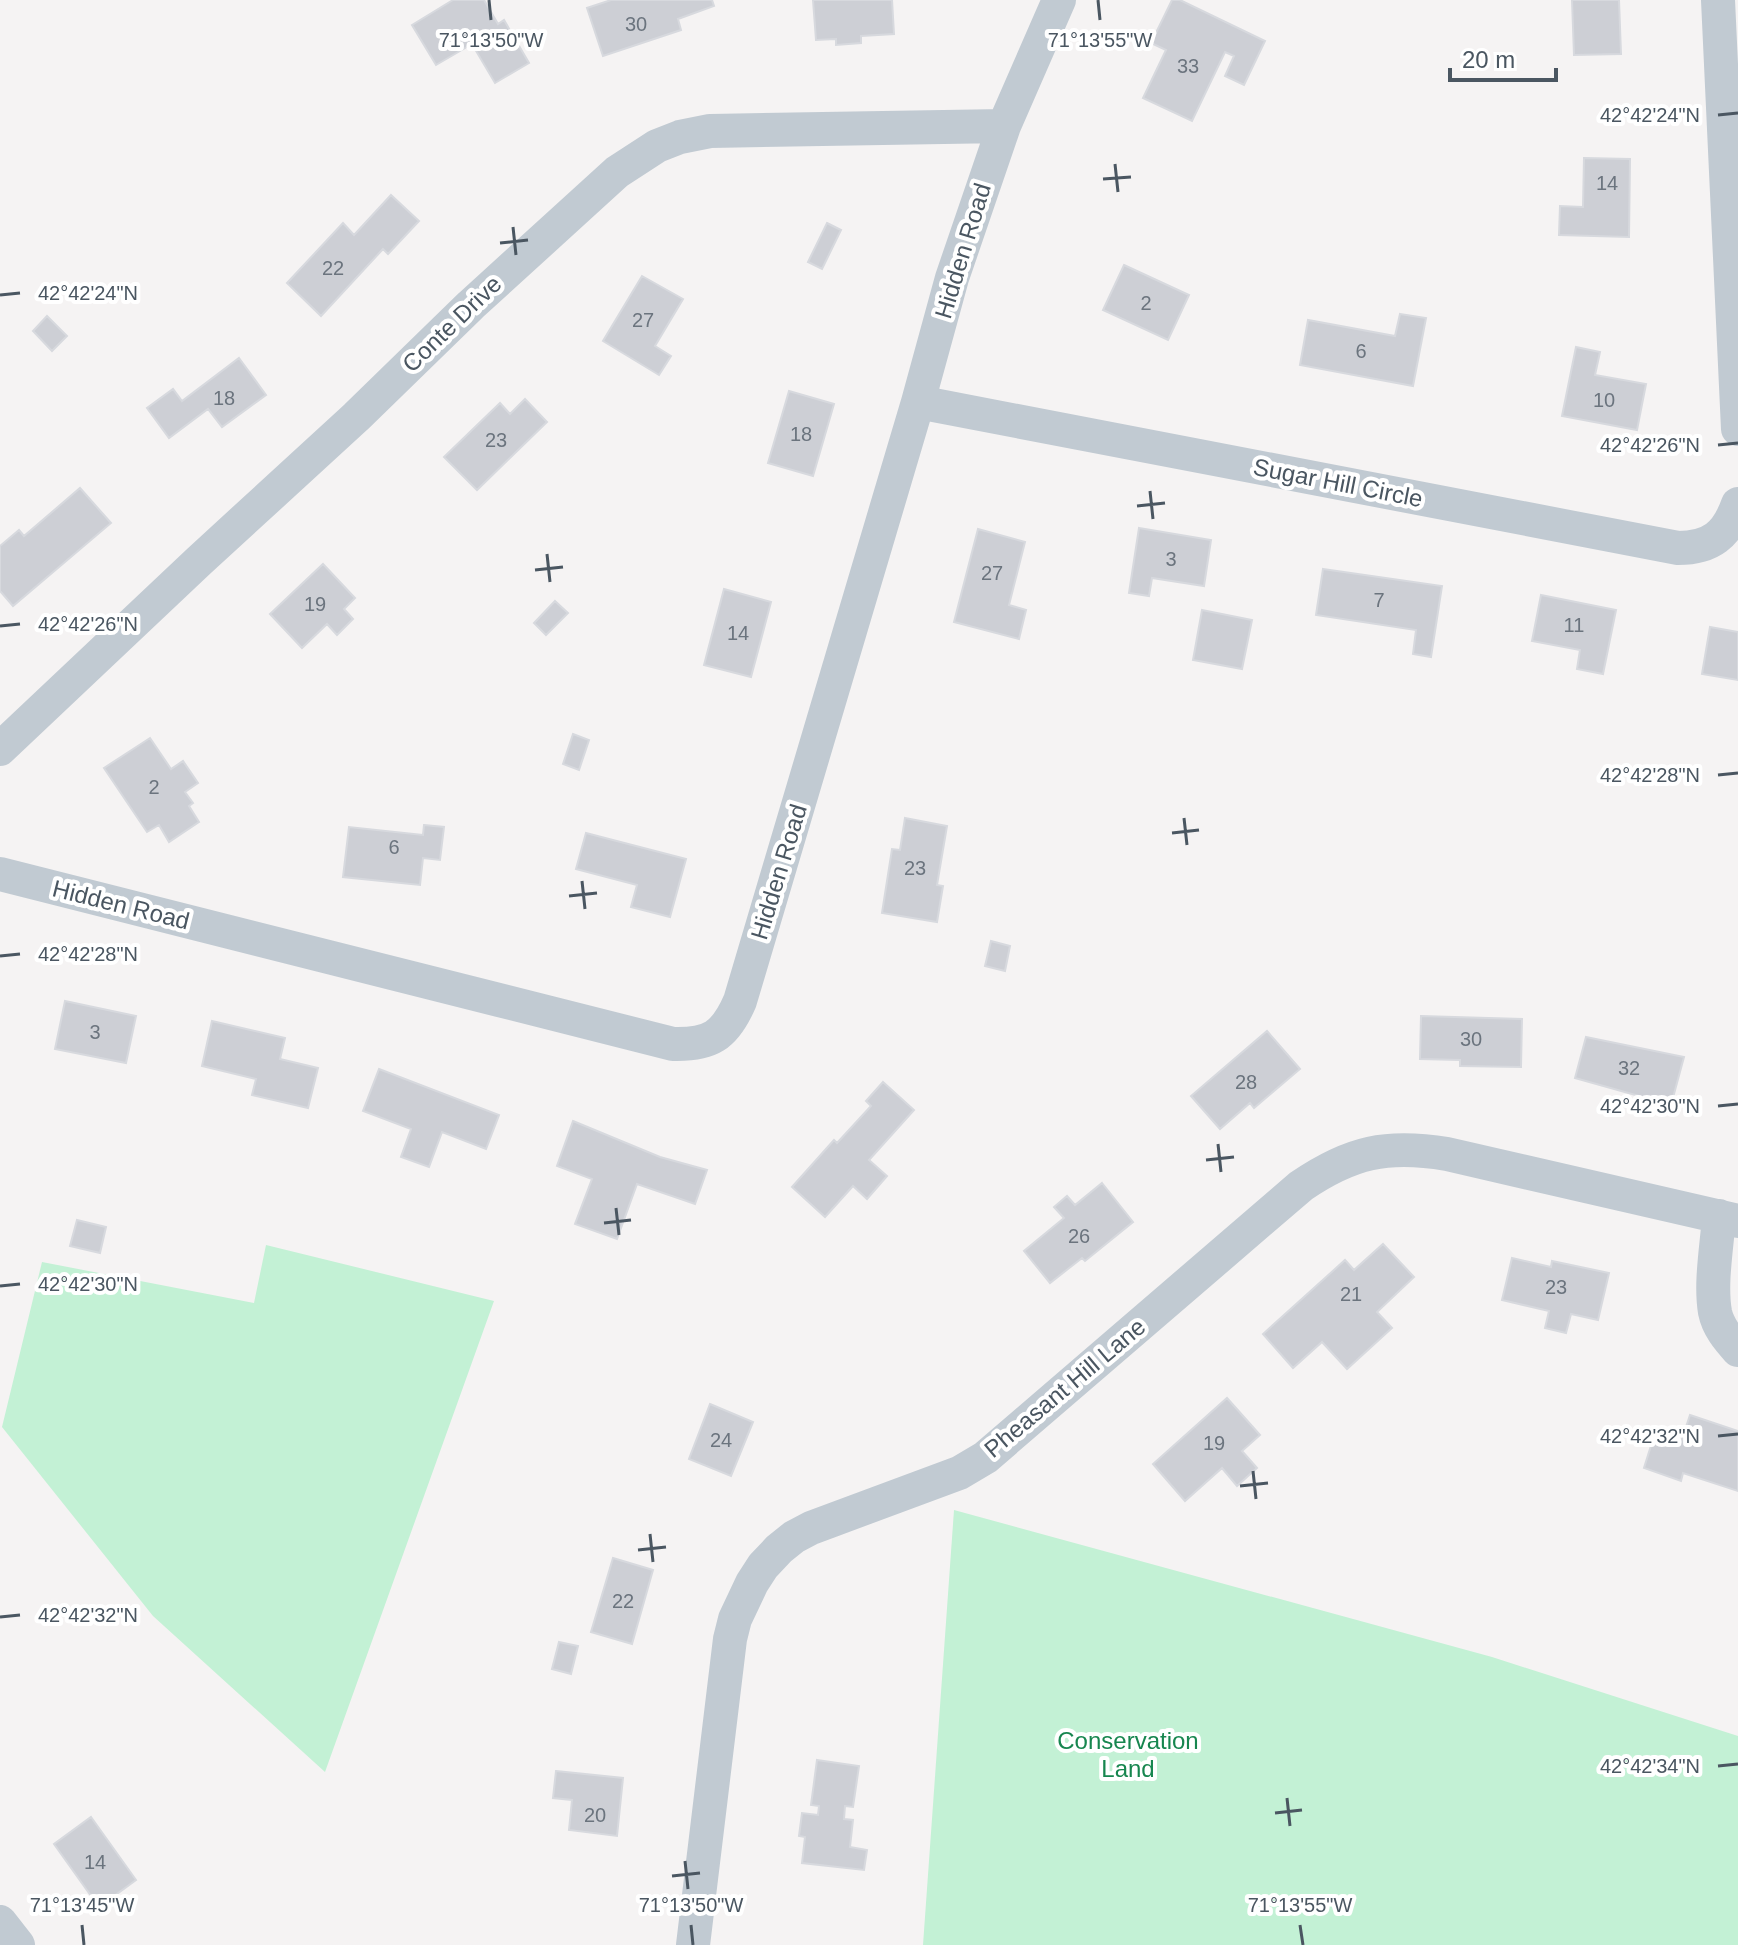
<svg xmlns="http://www.w3.org/2000/svg" width="1738" height="1945" font-family="Arial,sans-serif">
	<style>
		.green { fill: #c3f1d5 }
		.building { fill: #cdcfd5; stroke: #d7d9de; stroke-width: 2 }
		.lines { fill: none; stroke-linecap: round; stroke-linejoin: round }
		.street { stroke: #c1cad2; stroke-width: 34 }
		.ticks { fill: none; stroke: #4a5661; stroke-width: 3 }
		.labels { text-anchor: middle; stroke-width: 8; stroke-linejoin: round; paint-order: stroke }
		.number-label { font-size: 20px; fill: #6b747e }
		.street-label { font-size: 24px; fill: #4a5661; stroke: #fff }
		.park-label { font-size: 24px; fill: #17864f; stroke: #fff }
		.ticks-label { font-size: 20px; text-anchor: middle; fill: #4a5661; stroke: #fff; stroke-width: 8; stroke-linejoin: round; paint-order: stroke }
	</style>
	<rect width="100%" height="100%" fill="#f5f3f3"/>
	<!-- green -->
	<path class="green" d="M266,1245L494,1301L325,1772L153,1616L2,1427L42,1262L254,1303Z
		M954,1510L1492,1657L1738,1736V1945H923Z"/>
	<!-- building -->
	<path class="building" d="M453,0H484L498,24L504,20L529,63L495,83L472,44L436,65L412,25Z
		M611,0H712L714,6L678,19L681,30L603,56L587,8Z
		M813,0H892L894,34L861,36V43L836,45V39L816,40Z
		M1172,0H1180L1265,41L1244,85L1225,76L1234,56L1225,52L1192,121L1143,98L1166,50L1151,43Z
		M1572,0H1619L1621,54L1574,55Z
		M1584,158L1630,159L1629,237L1559,235L1560,206L1583,207Z
		M391,195L419,221L388,254L383,249L321,316L287,283L343,223L354,235Z
		M827,223L841,230L822,269L808,262Z
		M1124,265L1189,295L1168,340L1103,310Z
		M642,276L683,299L655,346L671,356L659,375L603,341Z
		M1400,314L1426,318L1413,386L1300,365L1308,320L1395,336Z
		M47,316L67,336L52,351L33,331Z
		M1576,347L1600,352L1595,375L1646,384L1637,430L1562,416Z
		M239,358L266,395L222,427L208,409L169,438L147,408L173,389L182,401Z
		M789,391L834,404L813,476L768,463Z
		M525,399L547,422L477,490L444,457L500,403L510,414Z
		M80,488L111,523L13,606L0,591V546L19,530L24,536Z
		M1139,528L1211,540L1204,586L1152,578L1149,596L1129,593Z
		M978,529L1025,542L1009,605L1026,610L1019,639L954,622Z
		M323,564L355,598L344,609L353,619L337,635L327,624L302,648L270,614Z
		M1323,569L1442,586L1431,657L1413,654L1416,630L1316,615Z
		M724,589L771,602L751,677L704,665Z
		M1541,595L1616,610L1603,674L1577,669L1580,650L1532,641Z
		M555,601L568,613L546,635L534,623Z
		M1202,610L1252,620L1242,669L1193,660Z
		M1710,627L1738,632V680L1702,674Z
		M573,734L589,740L579,770L563,764Z
		M150,738L171,769L183,761L198,783L185,792L193,803L189,806L199,822L169,842L159,825L147,832L104,768Z
		M905,818L947,826L937,885L943,886L937,922L882,913L892,849L900,850Z
		M424,825L444,827L440,860L423,858L420,885L343,877L349,827L423,835Z
		M586,833L686,859L670,917L631,907L637,885L576,869Z
		M991,941L1010,946L1005,971L985,966Z
		M65,1001L136,1016L126,1063L55,1049Z
		M1421,1016L1522,1019L1521,1067L1460,1066V1060L1420,1059Z
		M212,1021L285,1038L280,1059L318,1068L308,1108L252,1095L256,1079L202,1066Z
		M1267,1031L1300,1069L1254,1108L1250,1103L1220,1129L1191,1096Z
		M1586,1037L1684,1057L1671,1105L1575,1078Z
		M379,1069L499,1115L486,1149L442,1132L429,1167L401,1157L411,1129L363,1111Z
		M883,1082L914,1110L869,1160L887,1176L867,1199L853,1186L825,1217L792,1187L834,1140L837,1143L871,1106L866,1101Z
		M573,1121L660,1157L707,1170L695,1204L637,1184L617,1239L575,1224L592,1179L557,1166Z
		M1102,1183L1133,1222L1085,1261L1082,1258L1050,1283L1024,1251L1064,1218L1054,1207L1067,1196L1075,1205Z
		M77,1220L106,1227L100,1253L70,1246Z
		M1383,1244L1414,1277L1377,1312L1392,1328L1347,1369L1322,1342L1293,1368L1263,1334L1345,1260L1354,1270Z
		M1512,1258L1551,1267L1552,1261L1609,1273L1598,1320L1571,1314L1566,1333L1545,1328L1549,1311L1502,1300Z
		M1227,1398L1260,1435L1242,1451L1257,1468L1237,1486L1222,1468L1185,1501L1153,1464Z
		M710,1404L753,1422L731,1476L689,1459Z
		M1690,1415L1738,1431V1491L1683,1473L1681,1481L1644,1468L1655,1433L1681,1442Z
		M613,1558L653,1570L632,1644L591,1632Z
		M559,1642L578,1646L571,1674L552,1669Z
		M817,1760L859,1766L853,1807L845,1806L844,1819L853,1820L850,1847L867,1850L864,1870L802,1863L805,1837L799,1836L802,1813L818,1815L819,1806L811,1805Z
		M556,1771L623,1778L617,1836L569,1830L572,1800L553,1798Z
		M91,1817L136,1880L99,1907L54,1844Z"/>
	<g class="lines">
		<!-- street -->
		<path class="street" d="M1718,0L1738,429
			M918,402L1678,548C1711,548 1727,535 1738,504
			M0,749L199,561L356,417L471,305L617,172L657,146L680,137L710,131L1004,126
			M0,874L673,1044C710,1045 725,1036 740,1001L918,402L952,278L1004,126L1059,0
			M1719,1216C1717,1246 1710,1283 1715,1312C1718,1327 1728,1339 1738,1350
			M0,1922L18,1945
			M693,1945L730,1639L735,1619L752,1583L763,1566L779,1549L794,1537L811,1528L959,1473L986,1457L1301,1186C1351,1152 1387,1144 1447,1154L1738,1221"/>
	</g>
	<!-- ticks -->
	<path class="ticks" d="M489,0L491,20M1098,0L1100,20M1718,115L1738,113M1115,164L1118,192M1103,179L1131,177M513,227L516,255M500,243L528,240M0,295L20,293M1718,445L1738,443M1150,491L1153,519M1137,506L1165,503M547,554L550,582M535,570L563,567M0,626L20,624M1718,775L1738,773M1184,818L1187,845M1172,833L1199,830M582,881L585,909M569,896L597,893M0,956L20,954M1718,1106L1738,1104M1218,1144L1221,1172M1206,1160L1234,1157M616,1208L619,1235M604,1223L631,1220M0,1286L20,1284M1718,1436L1738,1434M1253,1471L1256,1499M1240,1486L1268,1483M650,1534L653,1562M638,1550L666,1547M0,1617L20,1615M1718,1766L1738,1764M1287,1798L1290,1826M1275,1813L1302,1810M685,1861L688,1889M672,1876L700,1873M82,1925L84,1945M691,1925L693,1945M1300,1925L1303,1945"/>
	<g class="labels">
		<!-- number labels -->
		<g class="number-label">
			<text x="636" y="31">30</text>
			<text x="1188" y="73">33</text>
			<text x="1607" y="190">14</text>
			<text x="333" y="275">22</text>
			<text x="1146" y="310">2</text>
			<text x="643" y="327">27</text>
			<text x="1361" y="358">6</text>
			<text x="224" y="405">18</text>
			<text x="1604" y="407">10</text>
			<text x="801" y="441">18</text>
			<text x="496" y="447">23</text>
			<text x="1171" y="566">3</text>
			<text x="992" y="580">27</text>
			<text x="1379" y="607">7</text>
			<text x="315" y="611">19</text>
			<text x="1574" y="632">11</text>
			<text x="738" y="640">14</text>
			<text x="154" y="794">2</text>
			<text x="394" y="854">6</text>
			<text x="915" y="875">23</text>
			<text x="95" y="1039">3</text>
			<text x="1471" y="1046">30</text>
			<text x="1629" y="1075">32</text>
			<text x="1246" y="1089">28</text>
			<text x="1079" y="1243">26</text>
			<text x="1556" y="1294">23</text>
			<text x="1351" y="1301">21</text>
			<text x="721" y="1447">24</text>
			<text x="1214" y="1450">19</text>
			<text x="623" y="1608">22</text>
			<text x="595" y="1822">20</text>
			<text x="95" y="1869">14</text>
		</g>
		<!-- street labels -->
		<g class="street-label">
			<text transform="translate(963 251) rotate(-73)" y="8">Hidden Road</text>
			<text transform="translate(452 324) rotate(-44)" y="8">Conte Drive</text>
			<text transform="translate(1338 483) rotate(11)" y="8">Sugar Hill Circle</text>
			<text transform="translate(779 872) rotate(-73)" y="8">Hidden Road</text>
			<text transform="translate(121 905) rotate(14)" y="8">Hidden Road</text>
			<text transform="translate(1065 1388) rotate(-40)" y="8">Pheasant Hill Lane</text>
		</g>
		<!-- park labels -->
		<g class="park-label">
			<text x="1128" y="1749">Conservation<tspan x="1128" dy="28">Land</tspan></text>
		</g>
	</g>
	<g class="ticks-label">
		<text x="491" y="47">71°13'50"W</text>
		<text x="1100" y="47">71°13'55"W</text>
		<text x="1650" y="122">42°42'24"N</text>
		<text x="88" y="300">42°42'24"N</text>
		<text x="1650" y="452">42°42'26"N</text>
		<text x="88" y="631">42°42'26"N</text>
		<text x="1650" y="782">42°42'28"N</text>
		<text x="88" y="961">42°42'28"N</text>
		<text x="1650" y="1113">42°42'30"N</text>
		<text x="88" y="1291">42°42'30"N</text>
		<text x="1650" y="1443">42°42'32"N</text>
		<text x="88" y="1622">42°42'32"N</text>
		<text x="1650" y="1773">42°42'34"N</text>
		<text x="82" y="1912">71°13'45"W</text>
		<text x="691" y="1912">71°13'50"W</text>
		<text x="1300" y="1912">71°13'55"W</text>
	</g>
	<!-- scale -->
	<path d="M1450 68v12h106v-12" fill="none" stroke="#4a5661" stroke-width="4"/>
	<text x="1462" y="68" font-size="24" fill="#4a5661" stroke="#ffffff" stroke-width="6" paint-order="stroke">20 m</text>
</svg>
